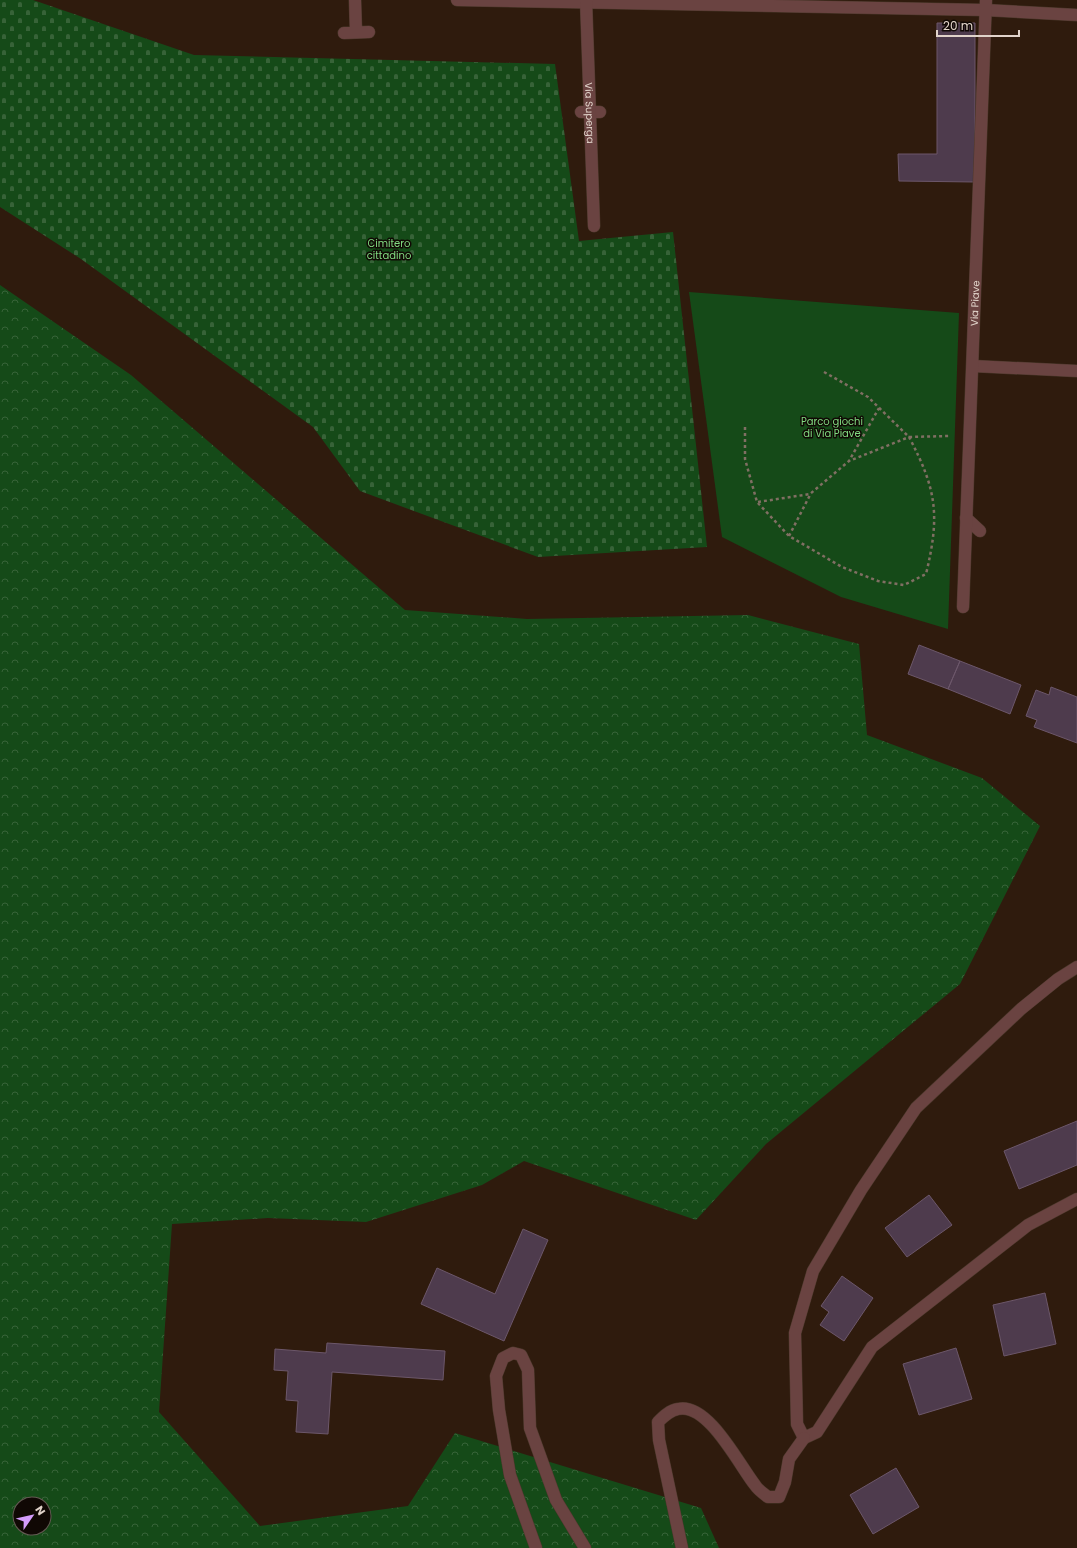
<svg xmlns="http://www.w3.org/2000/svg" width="1077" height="1548" font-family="Poppins,sans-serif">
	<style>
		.forest { fill: url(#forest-crowns); fill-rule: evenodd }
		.cemetery { fill: url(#cemetery-stones) }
		.green { fill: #154a18 }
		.building { fill: #4e3b4d; stroke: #6c576a }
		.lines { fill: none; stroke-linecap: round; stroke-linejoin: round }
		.lane-casing { stroke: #4b382b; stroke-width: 13 }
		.street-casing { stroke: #4b382b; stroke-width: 13 }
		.path { stroke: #806f63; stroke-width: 2.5; stroke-dasharray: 3 3; stroke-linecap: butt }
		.lane { stroke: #6a4341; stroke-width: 12 }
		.street { stroke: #6a4341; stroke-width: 12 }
		.labels { text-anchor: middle; stroke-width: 3; stroke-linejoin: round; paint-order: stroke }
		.street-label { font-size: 10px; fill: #e1d3ca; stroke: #100804 }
		.park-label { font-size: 10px; fill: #81db81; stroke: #100804 }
	</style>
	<defs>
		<pattern id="forest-crowns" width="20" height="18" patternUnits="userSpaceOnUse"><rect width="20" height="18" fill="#154a18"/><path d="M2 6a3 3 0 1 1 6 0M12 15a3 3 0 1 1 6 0" fill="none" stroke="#376338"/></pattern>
		<pattern id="cemetery-stones" width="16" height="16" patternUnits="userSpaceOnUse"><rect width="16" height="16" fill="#154a18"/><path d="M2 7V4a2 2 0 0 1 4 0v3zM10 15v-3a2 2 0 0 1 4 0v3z" fill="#376338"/></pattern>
	</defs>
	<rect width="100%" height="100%" fill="#2f1b0d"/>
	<!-- forest -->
	<path class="forest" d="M0,285L131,375L405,610L527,619L748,615L859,644L867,735L982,778L1040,826L960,984L766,1144L696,1220L524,1161L482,1185L366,1222L268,1218L172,1224L159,1412L260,1526L408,1506L455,1433L701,1508L719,1548H0ZM20,1504H44V1528H20Z"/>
	<!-- cemetery -->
	<path class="cemetery" d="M0,0H33L194,55L555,64L579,241L673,232L707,547L538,557L360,491L313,427L81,259L0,207Z"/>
	<!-- green -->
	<path class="green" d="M689,292L959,313L948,629L841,597L722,537Z"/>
	<!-- building -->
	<path class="building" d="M937,23H975V182L899,181L898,154H937Z
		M919,645L960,661L948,689L908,674Z
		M960,661L1021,685L1010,714L948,689Z
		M1051,687L1077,697V743L1034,727L1037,720L1026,716L1036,690L1049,695Z
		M1077,1121V1165L1019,1189L1004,1151Z
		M929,1195L952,1225L907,1257L885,1228Z
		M523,1229L548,1240L504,1341L421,1304L437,1268L495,1294Z
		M842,1276L873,1298L844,1341L820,1325L829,1312L821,1306Z
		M1045,1293L1056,1344L1004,1356L993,1305Z
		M327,1343L445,1351L443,1380L332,1372L328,1434L296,1432L298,1401L286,1400L288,1371L274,1370L275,1349L326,1353Z
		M956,1348L972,1399L919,1415L903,1364Z
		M896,1468L919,1507L873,1534L850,1495Z"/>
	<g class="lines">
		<defs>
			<path id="lane" d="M355,0L356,32
				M344,33L369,32
				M581,112H600
				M966,518L980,531"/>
			<g id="street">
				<path d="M457,0L985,10L1077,15"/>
				<path id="s1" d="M586,0L594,226"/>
				<path d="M973,366L1077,371"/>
				<path id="s2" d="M963,607L986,0"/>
				<path d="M1077,967L1058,979L1021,1009L916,1108L861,1190L813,1271L795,1333L797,1424L804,1438L817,1432L872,1347L1028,1225L1077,1199"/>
				<path d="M536,1548L510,1475L499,1410L496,1376L503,1358L513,1353L521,1355L528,1370L530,1428L556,1500L585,1548"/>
				<path d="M682,1548L659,1440L658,1422C663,1417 670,1410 678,1409C708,1402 739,1465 755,1485C758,1490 764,1494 768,1497H779L785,1482L789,1459L804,1438"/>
			</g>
		</defs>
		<!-- lane casing -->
		<use href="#lane" class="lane-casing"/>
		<!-- street casing -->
		<use href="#street" class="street-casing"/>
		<!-- path -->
		<path class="path" d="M824,372L868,397L909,437L949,436
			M745,427V459L757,502L789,536L842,567L878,581L904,585L926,574C940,516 937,490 909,437L849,461
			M758,502L810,494L849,461L879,408
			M789,536L810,495"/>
		<!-- lane -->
		<use href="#lane" class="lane"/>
		<!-- street -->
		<use href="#street" class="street"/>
	</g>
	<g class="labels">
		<!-- street labels -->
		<g class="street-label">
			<text dy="4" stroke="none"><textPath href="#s1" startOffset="113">Via Superga</textPath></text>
			<text dy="4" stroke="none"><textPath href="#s2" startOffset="304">Via Piave</textPath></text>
		</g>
		<!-- park labels -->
		<g class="park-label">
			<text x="389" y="247">Cimitero<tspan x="389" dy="12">cittadino</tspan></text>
			<text x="832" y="425">Parco giochi<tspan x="832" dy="12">di Via Piave</tspan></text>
		</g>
	</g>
	<!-- north arrow -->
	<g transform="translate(32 1516) rotate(56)"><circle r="19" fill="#100804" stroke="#645953"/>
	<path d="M0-3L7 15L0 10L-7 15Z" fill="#d49cfb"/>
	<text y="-6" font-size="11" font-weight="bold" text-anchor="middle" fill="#e1d3ca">N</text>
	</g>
	<!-- scale -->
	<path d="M937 30v6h82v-6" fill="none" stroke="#e1d3ca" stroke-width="2"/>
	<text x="943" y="30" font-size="12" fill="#e1d3ca" stroke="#100804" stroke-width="3" paint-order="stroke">20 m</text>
</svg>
